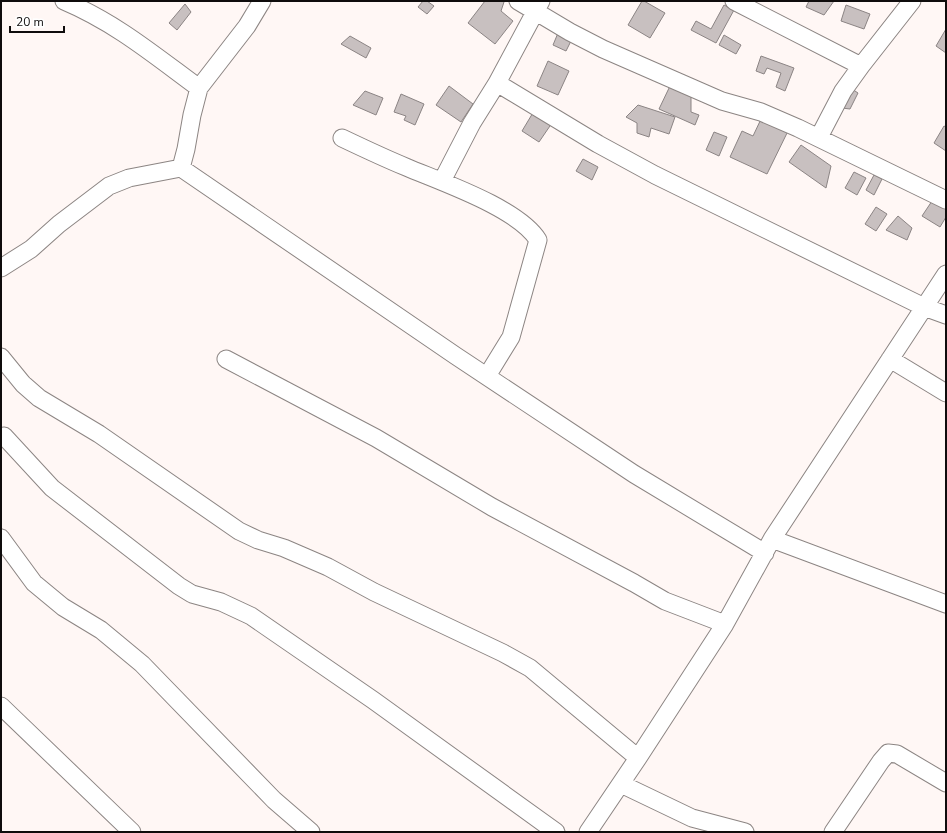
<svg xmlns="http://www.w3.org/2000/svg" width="947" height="833" font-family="'Nunito Sans',sans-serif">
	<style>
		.building { fill: #c8c0c0; stroke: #8b8484 }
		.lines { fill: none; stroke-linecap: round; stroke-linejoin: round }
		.street-casing { stroke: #8c8583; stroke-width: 19 }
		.street { stroke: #fff; stroke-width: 17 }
	</style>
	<rect width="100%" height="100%" fill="#fff7f5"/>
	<!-- building -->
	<path class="building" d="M423,1H427L434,6L427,14L418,7Z
		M485,1H502L504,2L501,11L513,21L495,44L468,23Z
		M642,1H644L665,13L650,38L628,25Z
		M809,1H834L824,15L806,7Z
		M185,4L191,12L177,30L169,23Z
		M724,5L734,10L716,43L691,30L696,21L711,29Z
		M846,5L870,14L864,29L841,21Z
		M946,29V53L936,46Z
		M558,33L572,39L566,51L553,45Z
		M724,35L741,45L736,54L719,45Z
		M350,36L371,48L366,58L341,44Z
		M761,56L794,68L785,91L776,87L781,73L767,68L764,74L756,71Z
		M548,61L569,71L558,95L537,86Z
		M449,86L473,104L461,122L436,105Z
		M670,86L691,95V112L699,115L695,125L659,109Z
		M852,89L858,93L850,109L842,108Z
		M365,91L383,98L376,115L353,105Z
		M401,94L424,104L415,125L404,120L406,116L394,112Z
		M638,105L675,117L669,134L651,128L649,137L637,133V123L626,117Z
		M534,111L552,123L539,142L522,131Z
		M762,117L789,129L767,174L730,157L742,131L753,136Z
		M944,126L946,127V151L934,143Z
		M714,132L727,137L719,156L706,150Z
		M801,145L831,166L826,188L789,162Z
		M583,159L598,167L592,180L576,171Z
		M854,172L866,178L857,195L845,188Z
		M874,175L882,179L874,195L866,190Z
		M932,201L946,209V217L940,227L922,216Z
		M876,207L887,214L876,231L865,224Z
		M898,216L912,228L907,240L886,230Z"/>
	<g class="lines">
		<defs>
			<path id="street" d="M64,1C116,23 154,55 199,88
				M518,1L570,32L603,49L722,101L761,112L798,128L946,200
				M734,1L861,66
				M497,83L598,144L655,175L924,307L946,315
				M819,137L843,91L861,66L912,1
				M342,138C363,148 384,158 406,167C441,182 518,208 538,240L511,337L487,376
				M181,168L186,149L192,115L199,88L247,26L262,1
				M442,181L472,123L497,83L541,1
				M1,268L31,249L59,224L109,186L129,178L181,168L456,356L634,474L765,553
				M1,357L23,384L39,398L99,434L239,531L258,540L284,548L328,567L374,592L503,653L530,668L638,758
				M226,359L376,438L492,507L634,583L665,601L725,624
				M890,359L946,393
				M4,436L52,488L179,586L192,594L221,602L251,616L373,700L556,832
				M1,538L34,583L63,607L101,630L142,664L274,800L311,832
				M772,539L946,604
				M1,706L132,832
				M621,784L692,818L745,832
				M588,832L638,758L725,624L772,539L946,274
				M833,832L881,761L888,753L897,754L946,783"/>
		</defs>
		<!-- street casing -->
		<use href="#street" class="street-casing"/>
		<!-- street -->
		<use href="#street" class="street"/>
	</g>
	<!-- border -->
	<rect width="947" height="833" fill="none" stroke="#0f0c0c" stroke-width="4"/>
	<!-- scale -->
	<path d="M10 26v6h54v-6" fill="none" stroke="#0f0c0c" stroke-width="2"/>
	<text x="16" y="26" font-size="12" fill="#0f0c0c" stroke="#ffffff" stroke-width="3" paint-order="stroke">20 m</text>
</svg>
